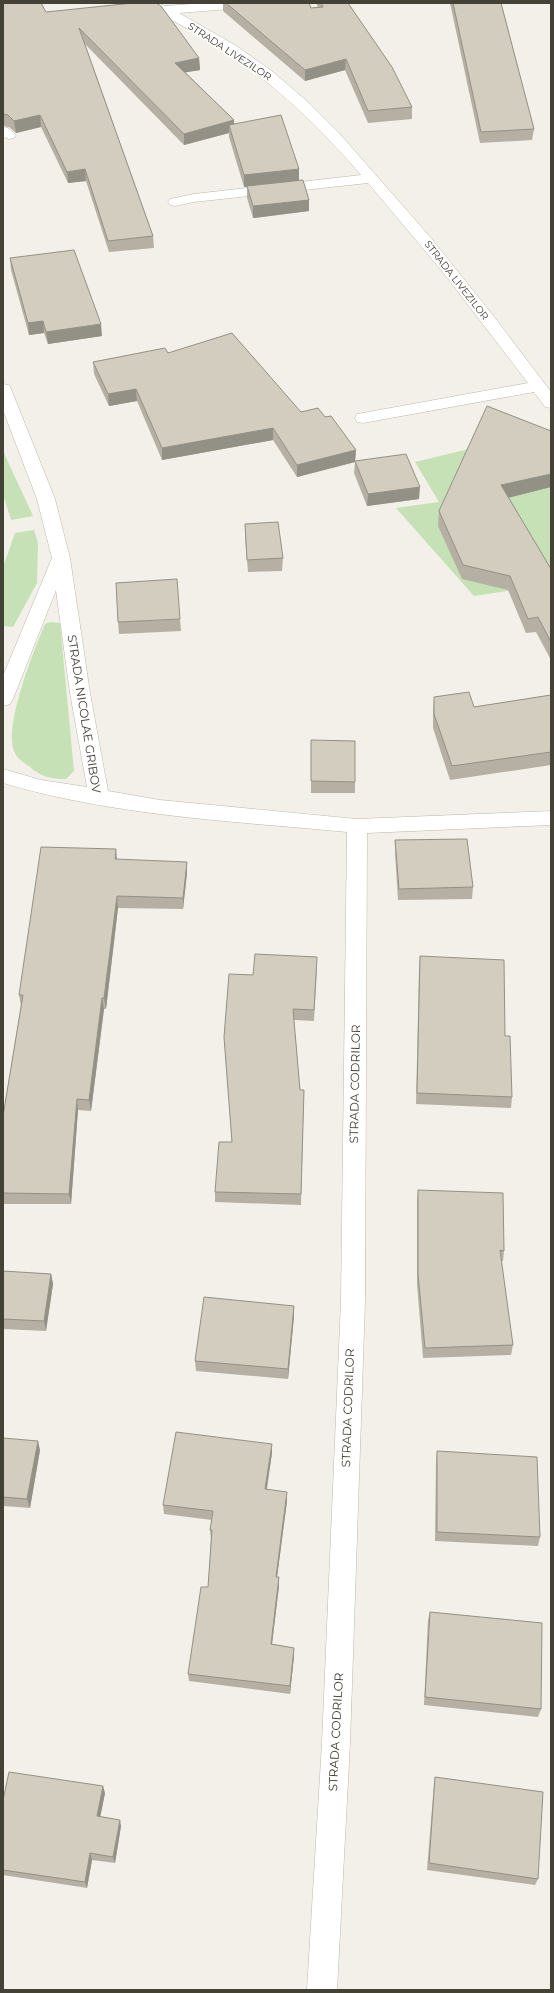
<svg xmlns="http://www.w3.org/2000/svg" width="554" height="1993" font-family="Montserrat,sans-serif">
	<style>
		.green { fill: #c6e1b5 }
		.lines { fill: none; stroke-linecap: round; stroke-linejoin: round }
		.minor-casing { stroke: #bcb9ab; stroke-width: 1 }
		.minor { fill: #fff; fill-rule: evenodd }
		.wall { fill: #b5b0a3 }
		.shaded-wall { fill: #939085 }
		.building { fill: #d2cdbe; stroke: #939085 }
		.labels { text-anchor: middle; stroke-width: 3.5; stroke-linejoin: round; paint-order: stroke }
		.far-street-label { font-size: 10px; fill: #444137; stroke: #fff }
		.street-label { font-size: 12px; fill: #444137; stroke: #fff }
	</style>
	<rect width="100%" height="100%" fill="#f2f0e8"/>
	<!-- green -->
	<path class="green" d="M551,429V584L474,596L396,508L439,502L415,462Z
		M3,451L33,516L11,520L3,494Z
		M34,530L38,543L37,583L13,627L3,626V567L15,533Z
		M50,622L60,623L74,771L66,779C51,779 41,777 30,767C25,763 19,760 16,755C0,733 35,648 45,624Z"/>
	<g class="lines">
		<defs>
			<path id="minor" d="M141,3H158L165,6L205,3H263L256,7L179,13L235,45L273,72L309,103L339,133L431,238L495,318L551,392V408L545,407L534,392L363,423L357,422L355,418L357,414L363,413L528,383L442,271L368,183L194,202L175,206L170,205L168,202L170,199L194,194L361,175C297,100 233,48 143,6Z
				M3,127L8,128L16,135L14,138L9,139L3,137Z
				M3,384L9,385L11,389L55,499L70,558L90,693L108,791L160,800L357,819L551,811V825L367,833L365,1301L350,1743L337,1990H307L322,1743L341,1301L347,832C232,821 114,816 3,783V769L41,780L87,787L70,693L56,590L13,699L10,704L3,706V676L52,558L37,499L3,410Z"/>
		</defs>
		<!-- minor casing -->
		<use href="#minor" class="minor-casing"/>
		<!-- minor -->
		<use href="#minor" class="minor"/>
	</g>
	<!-- wall -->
	<path class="wall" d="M3,3L46,12L199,58L200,70L185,72L234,120V124L299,180L309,200V211L253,218L247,198V186L244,187L229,137V133L184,145L85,44L153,236L154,248L109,252L86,181L68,183L41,127L16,133L9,127L3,126Z
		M223,3H309L311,8L318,7L316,3H348L412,107V119L368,123L345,70L305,81L223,11Z
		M450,3H501L534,129L532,140L480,143Z
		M10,258L102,336L48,344L44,333L29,335L11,270Z
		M168,353L301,412L325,417L356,450L355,461L419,499L367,506L354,473L355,462L297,477L273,440L162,460L137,401L109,406L94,374L93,362Z
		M551,431V487L508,498L551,569V660L536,632L526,633L508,590L462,579L438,526L439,511Z
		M245,524L283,558L282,571L248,572L245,536Z
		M180,619L181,631L119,634L118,622Z
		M551,695V765L450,780L433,728V711L434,697L474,707Z
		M311,740L355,782V793H311Z
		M395,840L473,887L472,899L398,900L395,852Z
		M117,860L187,862V873L183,909L118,908L106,1009H104L91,1111L78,1110L71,1204H3V1116L21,1006L19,995Z
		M420,956L505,1036L512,1097L511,1108L416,1104L419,968Z
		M317,968L314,1021L294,1020L300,1090H304L301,1205L215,1202V1192L232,1142L224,1037L253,975Z
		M418,1190L504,1251L503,1261H501L513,1345L511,1355L423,1358L417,1284V1201Z
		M3,1271L51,1274L53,1284L46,1331L3,1329Z
		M294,1306V1316L288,1379L196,1371L195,1361Z
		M3,1438L40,1450L30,1508L4,1506L3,1512Z
		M437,1451L540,1537L538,1546L435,1541L436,1461Z
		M272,1453L267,1489L287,1501L277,1577H279V1586L272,1644L294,1648V1656L290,1694L189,1681L188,1674L208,1587L211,1539L210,1530L212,1520L164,1514L163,1505Z
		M430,1612L541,1709L538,1717L424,1705L428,1620Z
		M435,1777L538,1879L535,1885L427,1870L434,1784Z
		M105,1793L100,1817L121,1826L115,1863L92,1860L87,1888L3,1875V1800Z"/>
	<!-- shaded-wall -->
	<path class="shaded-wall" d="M199,58L200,70L176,74L175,63Z
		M346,59L345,70L305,81V70Z
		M40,115L41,127L16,133L14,121Z
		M234,120V132L229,125V133L184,145V134Z
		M85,169L86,181L68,183L67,172Z
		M299,169V181L244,187V175Z
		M309,200V211L253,218V206Z
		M43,321L44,333L29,335L28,323Z
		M101,324L102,336L48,344L46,332Z
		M136,389L137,401L109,406L108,394Z
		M273,428V440L162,460V448Z
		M356,450L355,462L297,477V465Z
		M551,474V487L499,500L501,485Z
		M420,487L419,499L367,506L368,494Z
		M116,849L117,860L115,859Z
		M187,862V873L183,909V898Z
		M117,896L118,908L106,1009L104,998Z
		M102,998L104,1009L91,1111L89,1100Z
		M77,1099L78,1110L71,1204L69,1194Z
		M51,1274L53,1284L46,1331L44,1321Z
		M294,1306V1316L288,1379V1369Z
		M38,1441L40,1450L30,1508L27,1499Z
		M272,1444V1453L265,1498V1489Z
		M287,1492V1501L276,1585V1577Z
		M3,1501L4,1506L3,1512Z
		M279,1577V1586L271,1652V1644Z
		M294,1648V1656L290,1694V1686Z
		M103,1786L105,1793L99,1823L97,1816Z
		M120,1820L121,1826L115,1863L113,1857Z
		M90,1853L92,1860L87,1888L85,1882Z"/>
	<!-- building -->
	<path class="building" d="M3,3H41L46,12L133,3H156L161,6L199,58L175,63L234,120L184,134L79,28L153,236L108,241L85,169L67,172L40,115L14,121L8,115L3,114Z
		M226,3H309L311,8L323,7L321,3H348L392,67L412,107L368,111L346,59L305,70Z
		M453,3H501L534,129L481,132Z
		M281,115L299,169L244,175L229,125Z
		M303,180L309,200L253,206L247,186Z
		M74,250L101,324L46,332L43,321L28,323L10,258Z
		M232,333L301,412L318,408L325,417L331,416L356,450L297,465L273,428L162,448L136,389L108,394L93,362L165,348L168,353Z
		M487,406L551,431V474L501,485L551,569V642L538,617L528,619L510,576L463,565L439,511Z
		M406,454L420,487L368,494L355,461Z
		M278,522L283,558L247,560L245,524Z
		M177,579L180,619L118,622L116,583Z
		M469,692L474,707L551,695V752L452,766L434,714V697Z
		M311,740L355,741V782L311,781Z
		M467,839L473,887L399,889L395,840Z
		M41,847L116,849L115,859L187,862L183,898L117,896L104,998H102L89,1100L77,1099L69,1194L3,1193V1116L23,995H19Z
		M255,954L317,957L314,1010L293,1009L300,1090H304L301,1194L215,1192L219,1142H232L224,1037L229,974L253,975Z
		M420,956L504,960L505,1036H510L512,1097L417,1093Z
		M418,1190L503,1193L504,1251L500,1250L513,1345L425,1348L418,1274Z
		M3,1271L51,1274L44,1321L3,1319Z
		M204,1297L294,1306L288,1369L195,1361Z
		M176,1432L272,1444L265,1489L287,1492L276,1577H279L271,1644L294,1648L290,1686L188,1674L201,1587H208L212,1530H210L213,1511L163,1505Z
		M3,1438L38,1441L27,1499L3,1497Z
		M437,1451L537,1457L540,1537L437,1532Z
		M430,1612L542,1623L541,1709L425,1697Z
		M9,1772L103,1786L97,1816L120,1820L113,1857L90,1853L85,1882L3,1870V1800Z
		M435,1777L543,1792L538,1879L429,1863Z"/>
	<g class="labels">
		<!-- far-street labels -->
		<g class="far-street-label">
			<text transform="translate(230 51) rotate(33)" y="4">STRADA LIVEZILOR</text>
			<text transform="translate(457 280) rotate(52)" y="4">STRADA LIVEZILOR</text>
		</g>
		<!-- street labels -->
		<g class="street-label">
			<text transform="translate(84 714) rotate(81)" y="4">STRADA NICOLAE GRIBOV</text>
			<text transform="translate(355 1084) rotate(-89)" y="4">STRADA CODRILOR</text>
			<text transform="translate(348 1408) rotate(-88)" y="4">STRADA CODRILOR</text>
			<text transform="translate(336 1732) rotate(-87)" y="4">STRADA CODRILOR</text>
		</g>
	</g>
	<!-- border -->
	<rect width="554" height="1993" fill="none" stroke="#444137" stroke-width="8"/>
</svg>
